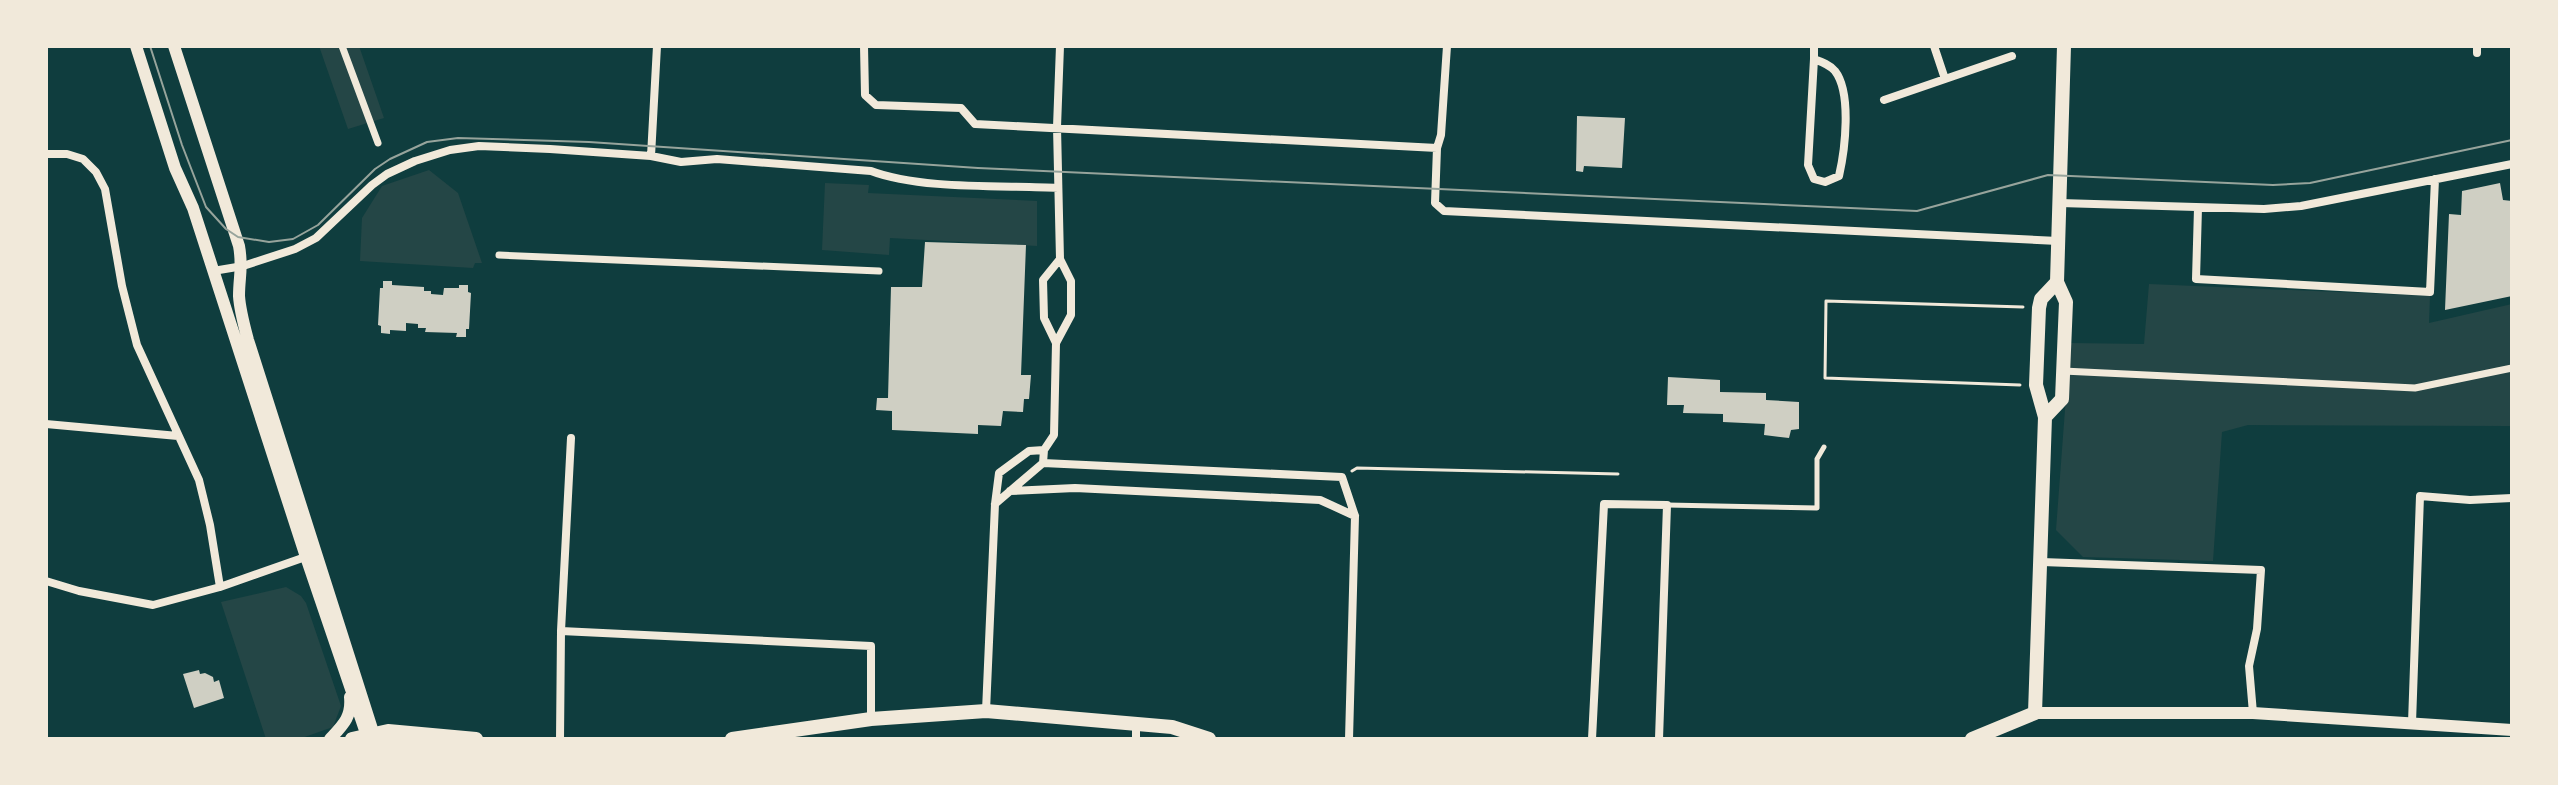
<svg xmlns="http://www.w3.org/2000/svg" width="2558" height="785" font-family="Arial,sans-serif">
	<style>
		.green { fill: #244646 }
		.building { fill: #cfcfc3 }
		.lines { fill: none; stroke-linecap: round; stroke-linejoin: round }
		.path { stroke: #f1e9da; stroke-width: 3 }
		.service { stroke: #f1e9da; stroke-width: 5 }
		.pedestrian { stroke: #f1e9da; stroke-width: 7 }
		.minor { stroke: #f1e9da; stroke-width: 8 }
		.tertiary { stroke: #f1e9da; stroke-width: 12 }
		.secondary { stroke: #f1e9da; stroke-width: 14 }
		.tram { stroke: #97a49c; stroke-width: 2 }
	</style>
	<rect width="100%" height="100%" fill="#0f3d3e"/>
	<!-- green -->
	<path class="green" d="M319,46H359L384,118L348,129Z
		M429,170L458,193L482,263H475L473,268L360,261L362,218L382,186Z
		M825,183L869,185L868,193L1037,201V246L890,238L889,255L822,250Z
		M2149,284L2430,296L2429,323L2512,304V426L2248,425L2222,432L2213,561L2083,557L2056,530L2070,343L2144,344Z
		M286,587L301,596L306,603L341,706L333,727L299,739H266L221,602Z"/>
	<!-- building -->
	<path class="building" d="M1577,116L1625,118L1622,168L1584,166L1583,172L1576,171Z
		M2500,183L2503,200L2512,201V296L2445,310L2449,214L2461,215L2462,191Z
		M925,242L1026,245L1021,375H1031L1029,399H1024L1023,412L1003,411L1001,426L978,425V434L892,430V411L876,410L877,398H888L891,287H922Z
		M383,281H392V285L424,287V291H431V294L443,295L444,288H459V285H468V292L471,293L469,329H466V337H456L457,333L425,332L426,328H418V324L406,323V331L390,330V334L381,333V326L378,325L380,288H383Z
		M1668,377L1720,380V392L1766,393V400L1799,402V429L1791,430L1789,438L1764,435L1765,424L1723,422V414L1683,413L1684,405H1667Z
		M199,670L200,674L205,673L213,677L214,682L219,680L224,698L194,708L183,674Z"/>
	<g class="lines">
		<!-- path -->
		<path class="path" d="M2020,385L1825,378L1826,301L2023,307
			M1352,471L1357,468L1618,474"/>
		<!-- service -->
		<path class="service" d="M1667,505L1817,508V459L1824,447"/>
		<!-- pedestrian -->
		<path class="pedestrian" d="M342,46L378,143
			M499,255L879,271
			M2063,371L2415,388L2512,368"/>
		<!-- minor -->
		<path class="minor" d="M864,46L865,95L876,105L961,108L975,124L1437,148
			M1447,46L1441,135L1437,148L1435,203L1444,211L2058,241
			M1934,46L1945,79
			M2477,53V46
			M1814,59C1822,62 1830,65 1835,71C1852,93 1845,150 1839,176L1825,182L1814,179L1808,165Z
			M1814,59V46
			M1884,100L2012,56
			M46,154H67L83,159L96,172L105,189L122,286L137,345L199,480L210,525L220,587
			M651,156L657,46
			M2060,203L2264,209L2301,206L2512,164
			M2198,208L2196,279L2430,292L2435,179
			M213,271L243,266L295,249L316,238L372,185L387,174L415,161L450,150L479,146L550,149L651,156L681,162L717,159L871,171C921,190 1004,185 1058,188
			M1056,343L1044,318L1043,280L1060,259
			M46,424L178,436
			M1043,463L1342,477L1355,516L1349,739
			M1010,491L1075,488L1320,500L1355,516
			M995,504L1043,463L1044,450L1054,435L1056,343L1071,315V281L1060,259L1057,127L1060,46
			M2042,562L2261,570L2257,629L2249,666L2253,713
			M46,581L79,591L153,605L220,587L311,555
			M561,631L871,646V719
			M986,711L995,504L999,473L1029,451L1044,450
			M2412,723L2420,496L2470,500L2512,498
			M560,739L561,631L571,438
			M1136,739V723
			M1592,739L1604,504L1667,505L1659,739"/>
		<!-- tertiary -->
		<path class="tertiary" d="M136,46L175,168L193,208L306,557L368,739
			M174,46L239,246C243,267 239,277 239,296C240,311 244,325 248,340L373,732
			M2035,713H2253L2512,730
			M330,739C343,725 352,717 350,697"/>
		<!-- secondary -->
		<path class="secondary" d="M2045,417L2062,399L2066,302L2057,282L2064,46
			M352,739L388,731L476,739
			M732,739L871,719L986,711L1172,727L1209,739
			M1972,739L2035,713L2045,417L2036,385L2039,308L2041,299L2057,282"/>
		<!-- tram -->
		<path class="tram" d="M150,46L182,145L206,207L226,229L238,237L269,242L293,239L318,225L375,169L390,159L427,142L458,138L589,142L978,168L1917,211L2048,175L2273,185L2310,183L2512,140"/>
	</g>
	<!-- border -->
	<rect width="2558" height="785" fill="none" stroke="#f1e9da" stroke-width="96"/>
</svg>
